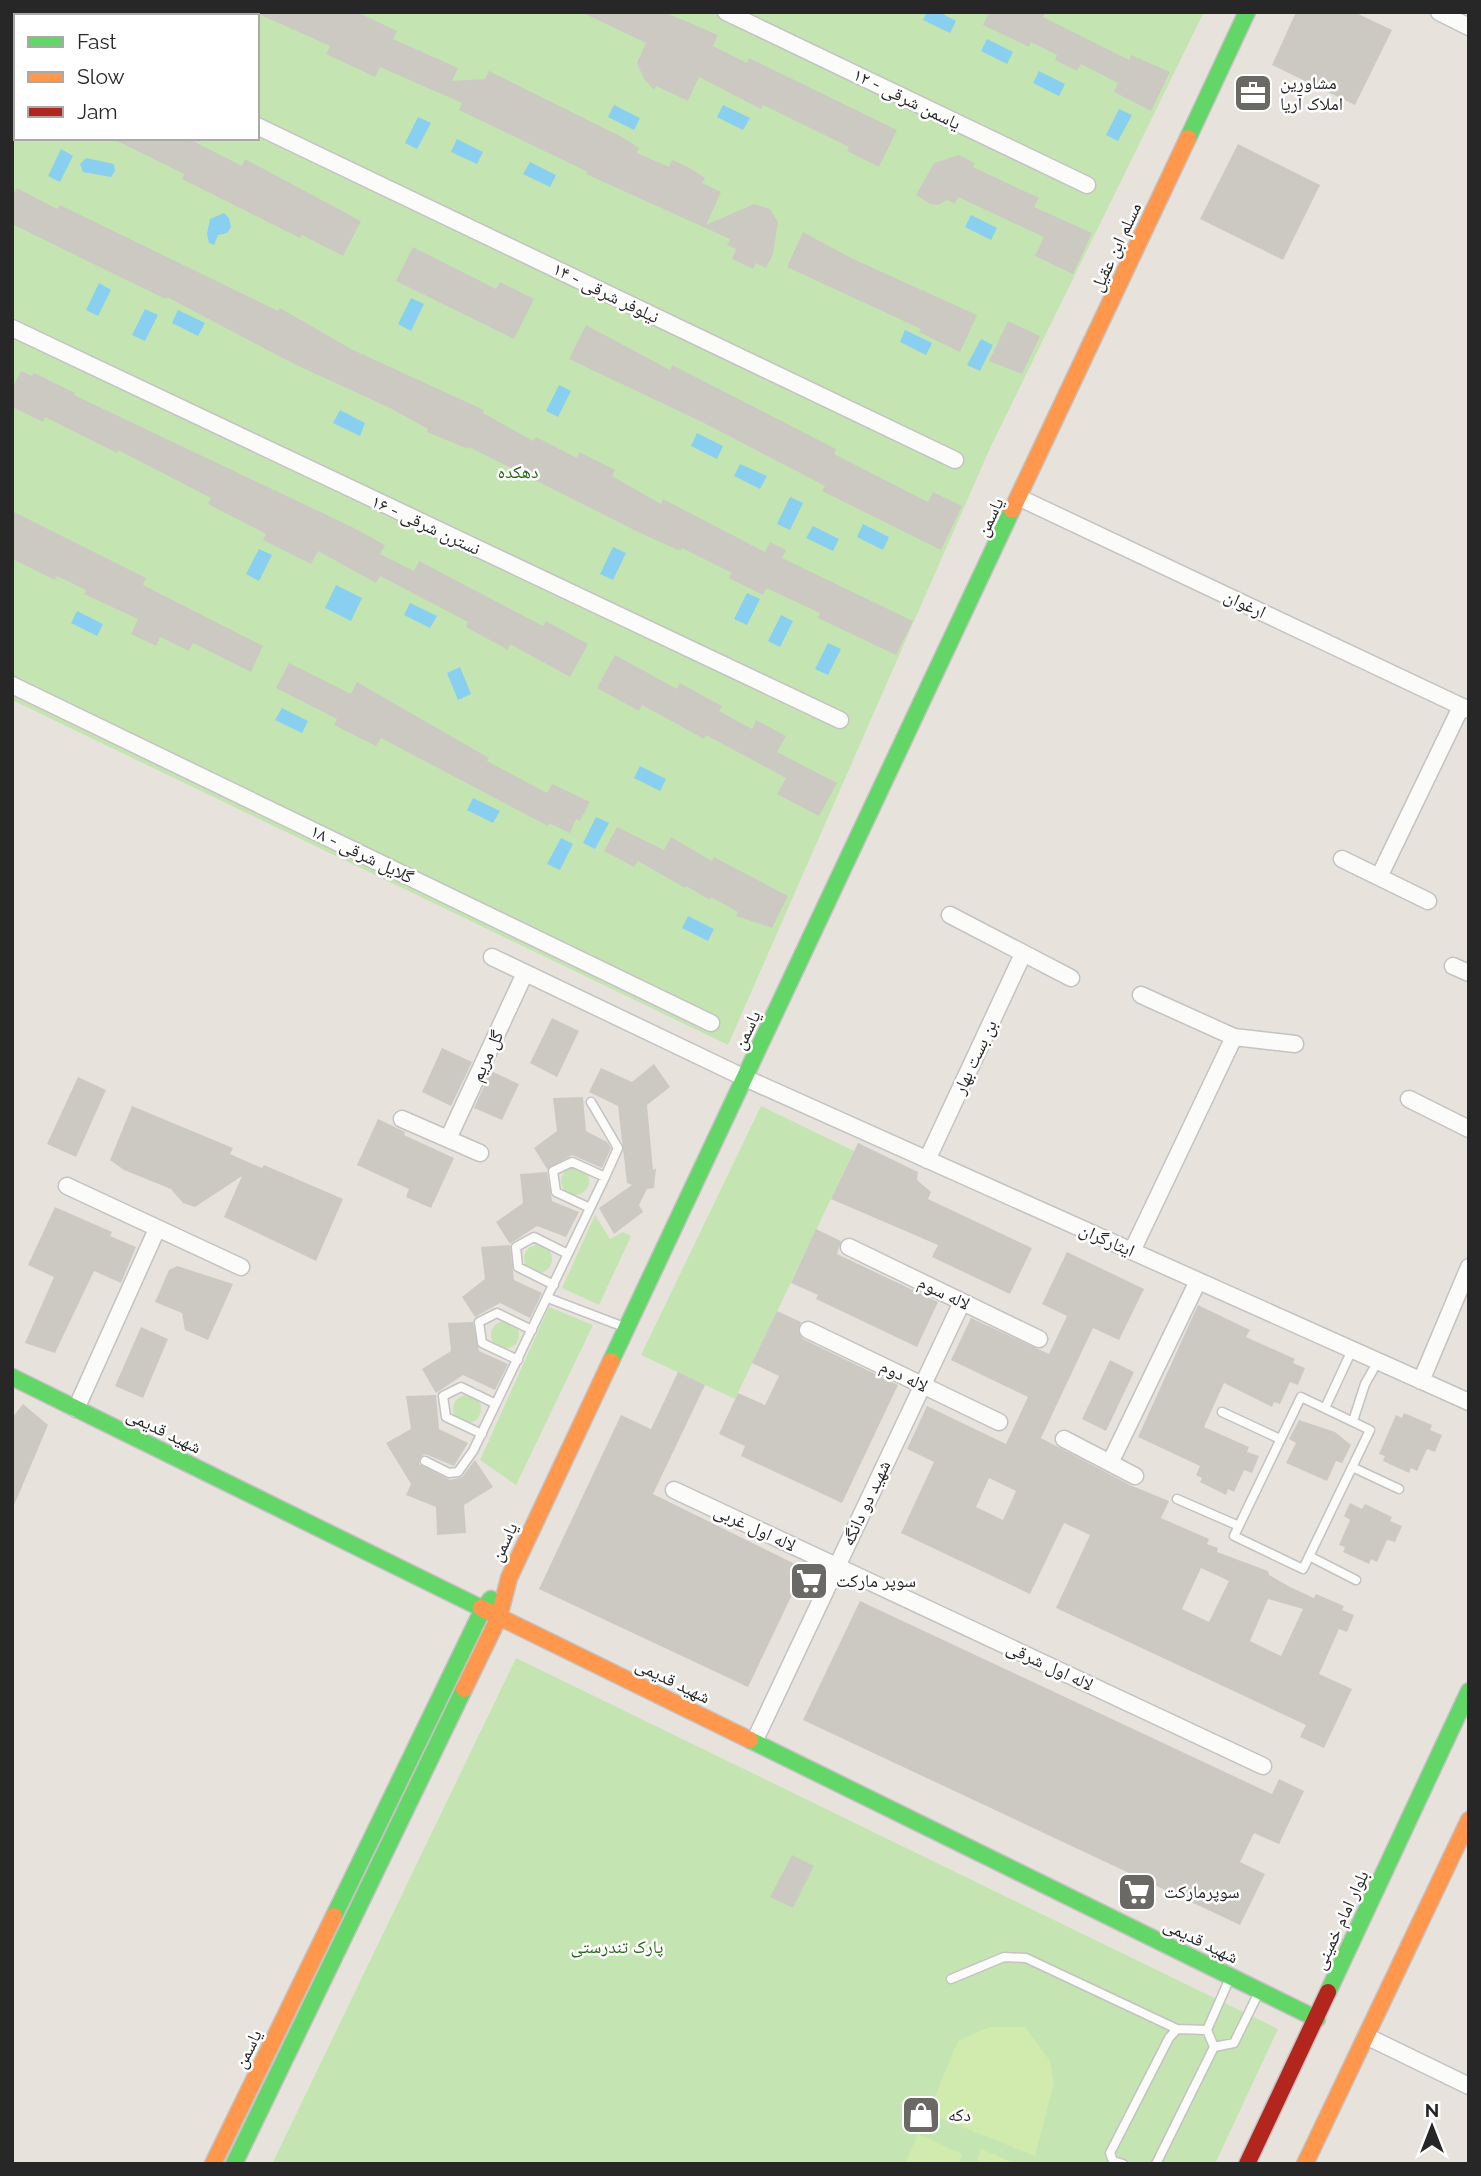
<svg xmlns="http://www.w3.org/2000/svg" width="1481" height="2176" font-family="Raleway,'Noto Naskh Arabic',sans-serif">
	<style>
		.green { fill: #c4e5b2; fill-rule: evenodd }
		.pitch { fill: #d1eaae }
		.water { fill: #88cff0 }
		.building { fill: #ccc9c3; fill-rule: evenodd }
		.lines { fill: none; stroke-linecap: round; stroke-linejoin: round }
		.lane-casing { stroke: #c4c2c2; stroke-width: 11 }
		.street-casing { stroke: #c4c2c2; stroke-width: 19 }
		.fast-casing { stroke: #c4c2c2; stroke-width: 19 }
		.slow-casing { stroke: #c4c2c2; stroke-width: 19 }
		.jam-casing { stroke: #c4c2c2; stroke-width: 19 }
		.lane { stroke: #fbfbfa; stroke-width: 8 }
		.street { stroke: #fbfbfa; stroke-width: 16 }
		.fast { stroke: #63d668; stroke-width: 16 }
		.slow { stroke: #ff974d; stroke-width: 16 }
		.jam { stroke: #b3261e; stroke-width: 16 }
		.labels { text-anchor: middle; stroke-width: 5; stroke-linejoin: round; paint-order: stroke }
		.poi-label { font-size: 18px; fill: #272727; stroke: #fff; text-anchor: start }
		.street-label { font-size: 18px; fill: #272727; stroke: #fff }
		.park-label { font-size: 18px; fill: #206913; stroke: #fff }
	</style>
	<rect width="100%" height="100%" fill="#e7e3dc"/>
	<!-- green -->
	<path class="green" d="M12,12H1204L991,446L728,1045L12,700ZM16,16H257V138H16Z
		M761,1106L854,1151L735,1399L641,1355Z
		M561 1181a14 14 0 1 1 28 0a14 14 0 1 1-28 0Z
		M595,1215L610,1239L623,1232L631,1236L599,1305L562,1288Z
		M524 1259a14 14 0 1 1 28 0a14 14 0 1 1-28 0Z
		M549,1307L593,1325L516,1485L480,1460Z
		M491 1335a14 14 0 1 1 28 0a14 14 0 1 1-28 0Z
		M453 1409a14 14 0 1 1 28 0a14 14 0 1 1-28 0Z
		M516,1658L1278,2029L1215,2164H272Z"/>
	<!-- pitch -->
	<path class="pitch" d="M989,2027H1025L1050,2061L1054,2083L1035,2156L928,2113L958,2041Z
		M918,2134L962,2154L959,2164H905Z
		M981,2149L1017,2164H976Z"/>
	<!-- water -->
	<path class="water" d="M927,12H939L956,21L950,33L923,20Z
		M987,39L1013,52L1007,64L981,51Z
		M1039,71L1065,84L1059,96L1033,83Z
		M614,105L640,118L634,130L608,117Z
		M723,105L750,118L743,130L717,117Z
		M1119,109L1132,115L1118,141L1106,135Z
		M418,117L431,123L417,149L405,143Z
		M457,139L483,152L477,164L451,152Z
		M61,149L73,156L60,182L48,176Z
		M86,158L114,164L115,171L111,177L83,172L80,164Z
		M530,162L556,175L550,187L523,174Z
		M224,213L229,218L231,227L227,233L218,235L214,245L209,243L207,234L210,219Z
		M971,215L997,228L991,240L965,227Z
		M99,283L111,290L98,316L86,310Z
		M411,298L424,304L411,331L398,324Z
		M145,309L158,315L145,341L132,335Z
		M178,310L205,323L198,336L172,323Z
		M905,330L932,343L926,355L900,342Z
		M981,339L993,345L980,371L967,365Z
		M559,385L571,391L558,417L546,411Z
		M340,410L365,423L360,436L333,423Z
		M697,433L723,446L717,459L691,446Z
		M740,464L767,476L760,489L734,476Z
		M790,497L803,503L790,530L777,524Z
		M863,524L889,537L883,550L857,537Z
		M813,526L839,539L833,551L806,538Z
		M613,547L626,553L613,580L600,574Z
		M259,549L272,555L259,581L246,574Z
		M336,585L362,598L351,621L325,608Z
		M747,593L760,599L747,625L734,619Z
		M410,603L437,616L430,628L404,615Z
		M77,611L103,624L97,636L71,623Z
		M781,615L793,621L780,647L768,641Z
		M828,643L841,649L828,675L815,669Z
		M460,667L471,694L458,700L447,673Z
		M282,708L308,721L302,733L275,720Z
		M640,766L666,779L660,791L634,778Z
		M473,798L500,811L493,823L467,810Z
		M596,817L609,823L595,849L583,843Z
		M561,838L573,844L560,870L547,864Z
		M688,916L714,929L708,941L682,928Z"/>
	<!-- building -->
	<path class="building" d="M254,12H357L397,31L393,39L458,68L452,81L485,79L489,71L622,137L639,148L637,153L669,167L672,160L688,167L705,178L702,183L721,192L706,225L754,204L770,209L778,222L773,254L766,268L756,263L753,269L732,259L736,249L727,245L730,239L586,174L588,172L459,110L462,103L380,67L375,77L326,54L330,46Z
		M581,12H664L718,35L713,46L747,63L749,58L897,130L879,167L847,151L849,147L763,105L761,109L699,77L688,101L656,86L654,90L644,79L637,63L646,43Z
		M989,12H1046L1043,17L1129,60L1131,55L1170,72L1151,111L1114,92L1118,83L1081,64L1077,71L1055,60L1057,55L1031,42L1029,47L983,25Z
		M1296,12H1354L1392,30L1355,105L1272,65Z
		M111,138H187L242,166L245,159L361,221L343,256L302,235L300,238L182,179L184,174Z
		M1238,144L1320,185L1283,260L1200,219Z
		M959,155L975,163L973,167L1039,198L1034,207L1092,233L1073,274L1035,256L1044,237L958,197L955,204L947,200L938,205L930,204L916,195L934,163Z
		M17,188L57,209L60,205L278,311L280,308L351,349L484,410L483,413L533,441L536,437L577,458L579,452L615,470L612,476L661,504L663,499L765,552L770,542L786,550L782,558L913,621L896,655L818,618L820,613L766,588L763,595L729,578L732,573L682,548L680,551L638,532L469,447L468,449L427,432L428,429L390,408L294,364L167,297L166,299L122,278L12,224V196Z
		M803,232L851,258L977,315L960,352L919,332L921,329L787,267Z
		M413,247L496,289L500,282L534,299L514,339L396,281Z
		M1008,321L1040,336L1022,374L989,361Z
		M586,325L670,370L672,365L836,449L834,454L928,502L933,492L962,506L941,550L822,491L825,486L702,422L569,359Z
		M21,371L32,376L34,373L75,393L74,395L352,527L385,545L380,554L414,571L419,561L543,626L546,621L588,644L570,677L510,644L508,650L466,627L468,622L380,576L376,583L318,551L311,564L263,540L266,534L208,504L211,498L118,450L117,453L45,417L43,422L12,407V389Z
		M12,511L146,578L143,585L263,646L251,672L193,643L189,651L160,637L156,646L131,634L138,619L84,594L86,590L57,576L55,580L12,559Z
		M615,655L677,689L680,683L722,706L719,711L752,729L756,720L786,736L777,752L837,783L819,816L777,794L786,778L706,735L704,739L642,705L639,711L597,688Z
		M289,663L351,694L357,682L489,758L487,761L547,793L552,784L590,802L580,821L576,819L570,833L549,823L548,826L381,738L376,746L334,725L337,719L276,688Z
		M617,827L664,850L671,837L712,861L714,857L788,896L772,928L736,916L738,912L711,897L710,900L686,886L685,888L638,861L634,867L604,851Z
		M552,1018L579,1031L557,1077L530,1063Z
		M442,1048L472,1062L451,1106L422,1092Z
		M654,1064L670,1087L647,1105L653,1170L656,1168L654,1188L647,1189L639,1205L643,1212L614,1234L599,1208L632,1185L627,1183L618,1106L589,1092L601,1068L632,1082Z
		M491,1071L519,1084L502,1120L474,1108Z
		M78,1077L106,1090L76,1157L47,1144Z
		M583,1097L586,1131L607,1142L611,1148L602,1168L572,1155L547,1169L534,1148L557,1131L553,1098Z
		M132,1106L233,1148L230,1154L262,1168L264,1165L343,1199L316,1261L224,1217L242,1176L195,1207L183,1203L171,1189L124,1170L110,1160Z
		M378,1119L405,1132L404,1135L454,1158L431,1208L406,1197L409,1189L357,1165Z
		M858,1143L918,1172L917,1180L931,1192L928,1199L1032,1248L1010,1294L932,1257L938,1245L831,1199Z
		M547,1172L552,1201L579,1212L566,1237L537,1226L510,1244L496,1222L523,1203L520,1174Z
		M55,1207L112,1232L110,1236L136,1247L121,1283L94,1271L55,1353L25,1343L54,1277L28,1265Z
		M816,1229L841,1241L837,1254L938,1302L917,1347L816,1299L818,1295L791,1283Z
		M510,1245L514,1280L542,1293L530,1318L500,1303L475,1317L462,1297L485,1279L481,1247Z
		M1067,1252L1144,1289L1119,1340L1093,1328L1041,1438L1130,1485L1169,1501L1161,1518L1209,1539L1207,1544L1218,1548L1217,1552L1268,1571L1269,1575L1290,1587L1314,1598L1316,1594L1344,1606L1342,1610L1354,1615L1347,1632L1339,1629L1319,1674L1352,1689L1324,1748L1300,1737L1306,1725L1056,1608L1090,1535L1064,1523L1030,1594L901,1533L934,1462L907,1449L927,1406L1006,1444L1028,1397L951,1360L971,1318L1049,1354L1067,1316L1042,1304ZM989,1478L1016,1491L1003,1520L976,1507ZM1201,1568L1229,1581L1209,1622L1182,1609ZM1268,1599L1303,1609L1281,1656L1250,1641Z
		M177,1266L233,1284L208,1340L185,1330L182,1313L155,1302L169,1270Z
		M1198,1305L1250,1330L1246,1337L1295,1359L1293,1363L1305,1368L1298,1385L1290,1382L1280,1404L1274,1402L1272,1407L1224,1383L1204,1427L1249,1447L1247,1452L1259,1456L1252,1473L1244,1470L1234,1492L1228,1489L1226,1495L1200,1482L1202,1478L1196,1475L1200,1466L1138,1437Z
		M777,1311L801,1322L798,1331L803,1339L898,1385L842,1503L741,1456L745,1446L719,1434L738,1393L765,1405L779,1376L752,1363Z
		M473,1322L479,1351L508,1364L495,1390L463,1375L436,1393L422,1369L451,1351L448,1323Z
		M141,1327L168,1339L143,1398L115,1386Z
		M1110,1360L1134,1372L1106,1431L1082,1419Z
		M678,1372L705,1385L653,1494L797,1565L799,1580L748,1687L539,1589L621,1415L651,1429Z
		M436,1395L439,1429L468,1443L454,1466L425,1454L420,1458L419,1464L450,1480L462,1477L475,1460L493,1487L464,1505L466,1533L437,1535L436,1507L406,1495L411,1484L386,1443L411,1429L406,1396Z
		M23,1404L48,1425L12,1510V1418Z
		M1404,1413L1432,1425L1430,1430L1442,1435L1435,1452L1427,1449L1417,1471L1411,1468L1409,1473L1383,1461L1385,1456L1379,1454L1396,1415L1402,1418Z
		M1299,1420L1335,1432L1351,1445L1342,1463L1336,1461L1327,1481L1286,1463L1296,1443L1289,1439Z
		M1350,1503L1362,1509L1365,1504L1392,1517L1390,1521L1402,1526L1395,1542L1387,1540L1377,1562L1371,1559L1369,1564L1343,1552L1345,1547L1339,1545L1350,1520L1344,1516Z
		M860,1601L1272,1794L1279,1779L1304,1791L1279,1844L1254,1833L1240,1862L1265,1874L1240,1925L803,1720Z
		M792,1855L814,1866L793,1908L770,1897Z"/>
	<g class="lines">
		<defs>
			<path id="lane" d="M590,1208L556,1192L553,1171L572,1162L605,1177
				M554,1285L518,1267L516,1247L534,1237L568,1254
				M548,1298L624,1327
				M518,1360L482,1343L479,1322L497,1313L532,1330
				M1301,1397L1370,1430L1303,1569L1234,1536Z
				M1325,1408L1352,1350
				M1222,1412L1280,1439
				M1353,1421L1365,1384L1378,1361
				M482,1434L446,1417L443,1396L461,1387L496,1404
				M425,1461L449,1473L458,1472L473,1451L605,1177L618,1148L591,1102
				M1352,1467L1399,1489
				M1177,1499L1239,1526
				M1309,1556L1356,1580
				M951,1979L1004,1957L1026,1958L1177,2029
				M1214,2047L1234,2043L1259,1992
				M1123,2164L1113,2161L1110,2153L1169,2038L1177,2029L1207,2030
				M1156,2164L1214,2047L1207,2030L1229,1980"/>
			<path id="street" d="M19,12L26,16
				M726,12L1087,185
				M1439,12L1469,27
				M257,126L955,460
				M12,328L840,720
				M1020,498L1469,710
				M12,685L711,1023
				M1342,859L1428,901
				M1379,877L1461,707
				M950,915L1071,978
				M492,957L745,1078L1469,1402
				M1453,966L1469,973
				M1141,995L1234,1037
				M1409,1099L1469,1129
				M402,1119L480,1153
				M448,1139L525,973
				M927,1160L1023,954
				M67,1186L241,1267
				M849,1247L1039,1339
				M1132,1251L1234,1037L1295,1044
				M808,1330L999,1422
				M1421,1381L1469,1267
				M76,1409L157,1229
				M1064,1439L1135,1476
				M1110,1463L1198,1281
				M674,1490L1263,1766
				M754,1742L962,1302
				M1366,2036L1469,2086"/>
			<path id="fast" d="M1188,138L1247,12
				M611,1361L1012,510
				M12,1377L481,1608
				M750,1740L1317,2019
				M334,1916L483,1609L491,1599
				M1328,1992L1469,1691
				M234,2164L464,1689"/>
			<path id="slow" d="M1012,510L1188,138
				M481,1608L750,1740
				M464,1689L499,1617L509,1578L611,1361
				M213,2164L334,1916
				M1305,2164L1469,1820"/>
			<path id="jam" d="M1247,2164L1328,1992"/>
		</defs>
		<!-- lane casing -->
		<use href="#lane" class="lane-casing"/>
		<!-- street casing -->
		<use href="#street" class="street-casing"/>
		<!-- fast casing -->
		<use href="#fast" class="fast-casing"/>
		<!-- slow casing -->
		<use href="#slow" class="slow-casing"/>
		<!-- jam casing -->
		<use href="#jam" class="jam-casing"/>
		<!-- lane -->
		<use href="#lane" class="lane"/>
		<!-- street -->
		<use href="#street" class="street"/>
		<!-- fast -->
		<use href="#fast" class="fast"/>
		<!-- slow -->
		<use href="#slow" class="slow"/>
		<!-- jam -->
		<use href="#jam" class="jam"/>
	</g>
	<!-- icons -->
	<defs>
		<symbol id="office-square" viewBox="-11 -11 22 22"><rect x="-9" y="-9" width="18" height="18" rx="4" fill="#6a6966" stroke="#fff"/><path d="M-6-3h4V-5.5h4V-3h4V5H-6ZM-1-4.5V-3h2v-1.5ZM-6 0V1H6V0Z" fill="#fff"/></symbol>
		<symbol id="supermarket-square" viewBox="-11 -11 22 22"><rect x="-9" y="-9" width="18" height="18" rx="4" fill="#6a6966" stroke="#fff"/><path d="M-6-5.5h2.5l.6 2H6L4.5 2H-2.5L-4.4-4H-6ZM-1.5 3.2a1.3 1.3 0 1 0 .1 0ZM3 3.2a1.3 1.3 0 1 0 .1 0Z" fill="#fff"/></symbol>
		<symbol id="shop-square" viewBox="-11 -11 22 22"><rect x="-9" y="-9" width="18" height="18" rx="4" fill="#6a6966" stroke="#fff"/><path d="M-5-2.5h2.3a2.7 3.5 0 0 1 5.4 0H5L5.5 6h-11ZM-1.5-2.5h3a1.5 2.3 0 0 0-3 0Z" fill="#fff"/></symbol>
	</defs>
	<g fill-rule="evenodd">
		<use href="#office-square" x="1231" y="71" width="44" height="44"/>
		<use href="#supermarket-square" x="787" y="1559" width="44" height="44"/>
		<use href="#supermarket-square" x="1115" y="1870" width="44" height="44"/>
		<use href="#shop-square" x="899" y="2093" width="44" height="44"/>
	</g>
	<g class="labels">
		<!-- poi labels -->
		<g class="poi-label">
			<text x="1280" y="89">مشاورین<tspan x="1280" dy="21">املاک آریا</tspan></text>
			<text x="836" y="1587">سوپر مارکت</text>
			<text x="1164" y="1898">سوپرمارکت</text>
			<text x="948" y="2121">دکه</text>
		</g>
		<!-- street labels -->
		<g class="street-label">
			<text transform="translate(907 99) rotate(26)" y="6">یاسمن شرقی - ۱۲</text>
			<text transform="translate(1116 247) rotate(-65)" y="6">مسلم ابن عقیل</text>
			<text transform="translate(606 293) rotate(26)" y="6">نیلوفر شرقی - ۱۴</text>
			<text transform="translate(990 517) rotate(-65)" y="6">یاسمن</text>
			<text transform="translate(426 525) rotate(25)" y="6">نسترن شرقی - ۱۶</text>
			<text transform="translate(1245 604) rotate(25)" y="6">ارغوان</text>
			<text transform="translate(362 854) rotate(26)" y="6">گلایل شرقی - ۱۸</text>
			<text transform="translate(747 1030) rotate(-65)" y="6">یاسمن</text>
			<text transform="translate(487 1056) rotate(-65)" y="6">گل مریم</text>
			<text transform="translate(975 1057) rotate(-65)" y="6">بن بست بهار</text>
			<text transform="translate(1107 1240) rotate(24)" y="6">ایثارگران</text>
			<text transform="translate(944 1293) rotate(26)" y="6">لاله سوم</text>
			<text transform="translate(904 1376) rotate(26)" y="6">لاله دوم</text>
			<text transform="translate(164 1431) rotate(26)" y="6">شهید قدیمی</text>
			<text transform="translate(866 1503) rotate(-65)" y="6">شهید دو دانگه</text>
			<text transform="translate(755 1528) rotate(25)" y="6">لاله اول غربی</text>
			<text transform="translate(504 1542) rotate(-65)" y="6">یاسمن</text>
			<text transform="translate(1050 1666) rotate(25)" y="6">لاله اول شرقی</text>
			<text transform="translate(673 1681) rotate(26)" y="6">شهید قدیمی</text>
			<text transform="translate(1341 1920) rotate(-65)" y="6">بلوار امام خمینی</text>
			<text transform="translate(1201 1941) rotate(26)" y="6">شهید قدیمی</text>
			<text transform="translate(248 2049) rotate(-64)" y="6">یاسمن</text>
		</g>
		<!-- park labels -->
		<g class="park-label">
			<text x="518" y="478">دهکده</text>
			<text x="617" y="1953">پارک تندرستی</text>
		</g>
	</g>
	<!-- border -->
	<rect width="1481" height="2176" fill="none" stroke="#272727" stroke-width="28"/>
	<!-- legend -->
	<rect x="14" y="14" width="245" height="126" fill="#ffffff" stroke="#a9a9a9" stroke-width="2"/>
	<rect x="28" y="37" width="35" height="10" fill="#63d668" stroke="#a9a9a9" stroke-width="2"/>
	<text x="77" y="49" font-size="21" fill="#272727">Fast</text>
	<rect x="28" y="72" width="35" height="10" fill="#ff974d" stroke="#a9a9a9" stroke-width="2"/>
	<text x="77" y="84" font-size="21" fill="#272727">Slow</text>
	<rect x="28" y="107" width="35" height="10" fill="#b3261e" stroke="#a9a9a9" stroke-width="2"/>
	<text x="77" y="119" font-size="21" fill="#272727">Jam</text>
	<!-- north arrow -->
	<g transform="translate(1432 2127)" stroke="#ffffff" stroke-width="5" paint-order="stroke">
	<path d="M0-5L12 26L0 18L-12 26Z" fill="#272727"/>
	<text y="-10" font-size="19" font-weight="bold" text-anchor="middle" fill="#272727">N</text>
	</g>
</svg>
